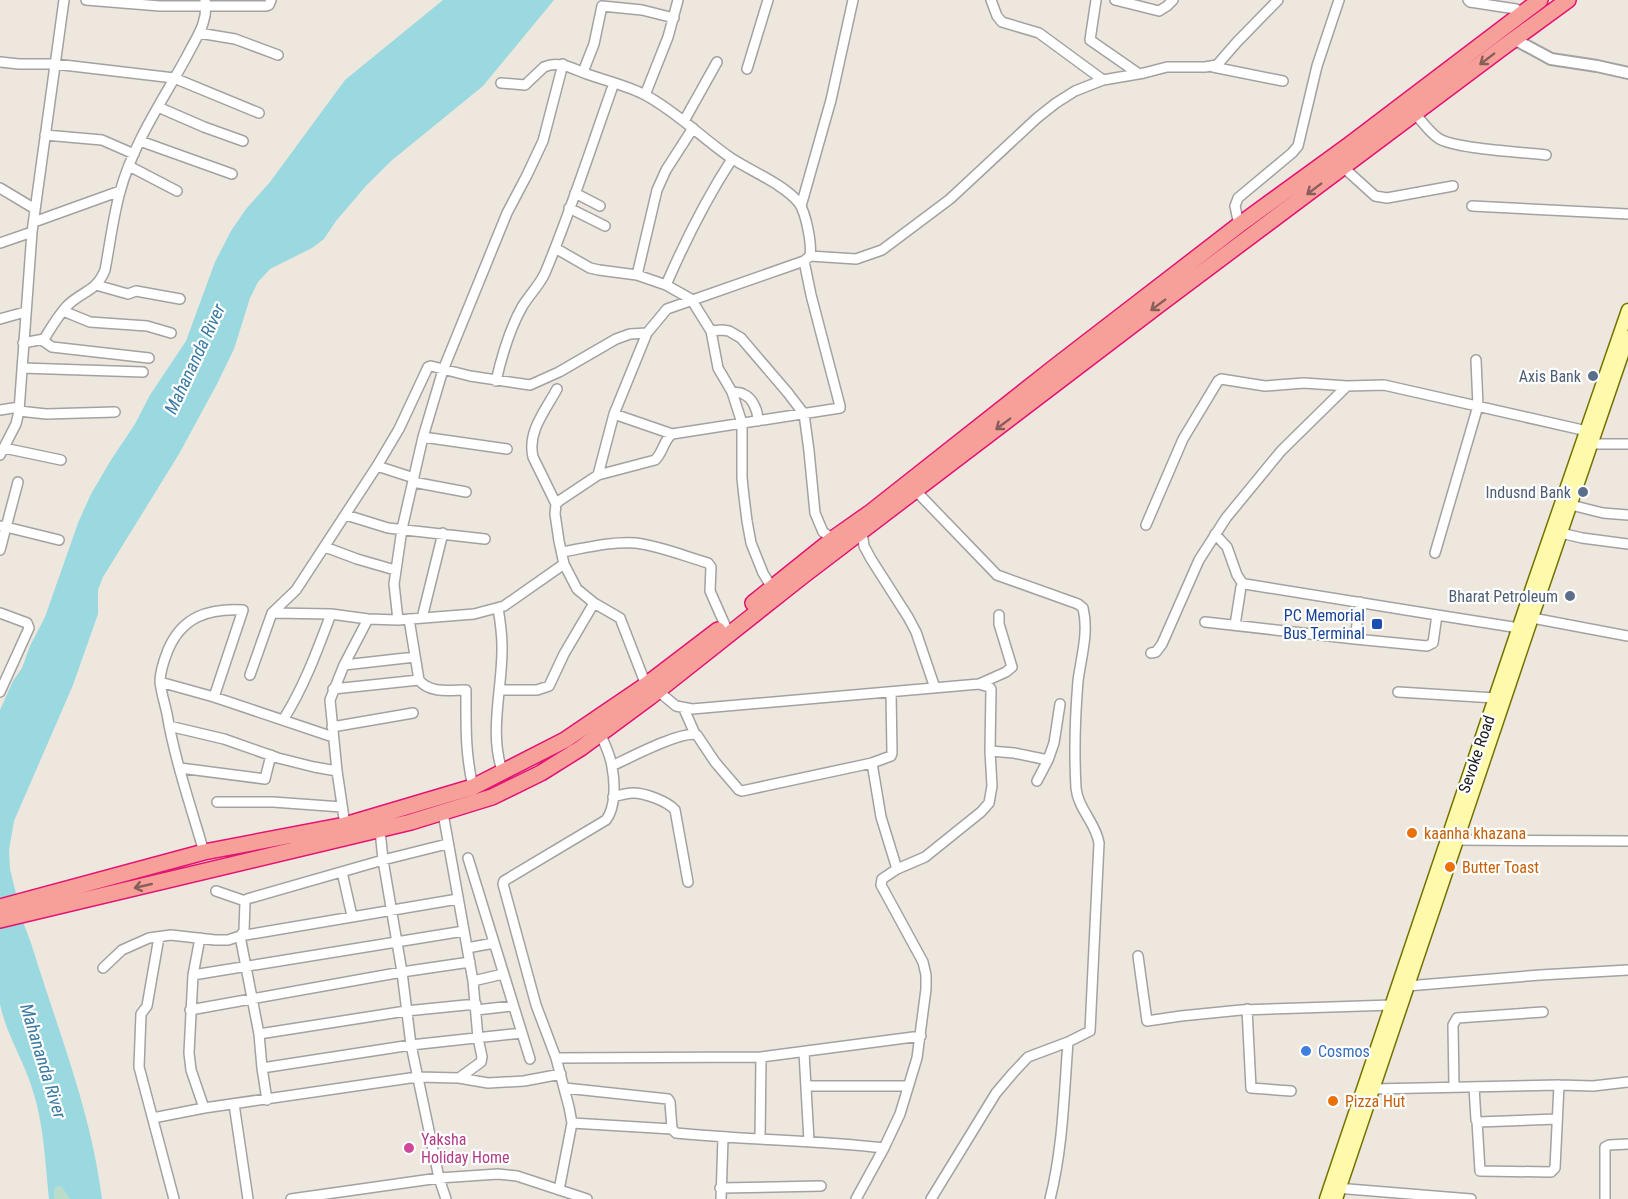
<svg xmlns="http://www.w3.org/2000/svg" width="1628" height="1199" font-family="'Roboto Condensed',sans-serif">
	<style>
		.wetland { fill: #baddc9 }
		.water { fill: #9ad9e0 }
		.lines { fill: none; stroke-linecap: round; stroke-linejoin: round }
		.minor-casing { stroke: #a2a2a2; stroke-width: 12 }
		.tertiary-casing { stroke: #a2a2a2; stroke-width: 14 }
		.secondary-casing { stroke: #737200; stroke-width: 15 }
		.trunk-casing { stroke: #e41374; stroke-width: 18 }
		.minor { stroke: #fff; stroke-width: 9 }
		.tertiary { stroke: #fff; stroke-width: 10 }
		.secondary { stroke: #fff9ab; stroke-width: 12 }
		.trunk { stroke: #f6a099; stroke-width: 15 }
		.oneway { stroke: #885e5a }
		.service-dot { fill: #5c6f8a; stroke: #fff; stroke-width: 2 }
		.transit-dot { fill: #1a4fb4; stroke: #fff; stroke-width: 2 }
		.food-dot { fill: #e8710a; stroke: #fff; stroke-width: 2 }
		.shop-dot { fill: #3f7fe0; stroke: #fff; stroke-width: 2 }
		.hotel-dot { fill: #d1479c; stroke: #fff; stroke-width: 2 }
		.labels { text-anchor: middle; stroke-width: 4.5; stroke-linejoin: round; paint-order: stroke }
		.service-label { font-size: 16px; fill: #4e5e75; stroke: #fff; text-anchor: end }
		.transit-label { font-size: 16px; fill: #164399; stroke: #fff; text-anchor: end }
		.street-label { font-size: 16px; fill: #1b1b1b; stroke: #fff }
		.food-label { font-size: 16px; fill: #c56008; stroke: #fff; text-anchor: start }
		.shop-label { font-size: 16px; fill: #366cbe; stroke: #fff; text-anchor: start }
		.hotel-label { font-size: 16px; fill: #b23c85; stroke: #fff; text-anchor: start }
		.water-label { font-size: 18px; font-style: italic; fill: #3a7aa2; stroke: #fff }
	</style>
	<rect width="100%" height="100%" fill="#eee7de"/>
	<!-- wetland -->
	<path class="wetland" d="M59,1186H61L70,1199H54L55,1187Z"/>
	<!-- water -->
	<path class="water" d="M443,0H554L483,86L391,161L365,187L336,221L324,239L312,248L270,269L258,282L250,298L234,349L217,384L179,454L103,577L98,590V614L73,685L14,821L9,850L10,869L23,922L31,943C57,1028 91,1110 102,1199H70L61,1186L55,1187L54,1199H49C45,1161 44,1124 32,1088C23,1059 6,1034 0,1004V710L13,681L22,668L30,646L45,617L78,523L91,494L111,460L135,424L150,395L186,341L215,262L231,231L246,209L270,182L345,80Z"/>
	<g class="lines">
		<defs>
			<path id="minor" d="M86,0L160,6H266L269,5L271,0
				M991,0L997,16L1002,22L1039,33L1103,80
				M1096,0L1090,40L1139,74
				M1115,0L1159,11L1167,6L1173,0
				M1468,0L1470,2L1516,9L1523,13
				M199,33L235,39L278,55
				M0,62L19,64H55L174,78L259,113
				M1213,67L1283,81
				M747,69L768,0
				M583,72L594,44L602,6L642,10L674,18
				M501,83L525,85L544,67C559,60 573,69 587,74C606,81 629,86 647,96C678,113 702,138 731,158C751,171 785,185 799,203C806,213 812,244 810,256L804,261L667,309L647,333L614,414L598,475L559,501L556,504L555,514L559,541L564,564L577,589L594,603L620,618L646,685
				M645,95L668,37L678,0
				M158,107L204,127L243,141
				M1415,114C1422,121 1429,132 1438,138C1454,149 1523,152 1546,155
				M684,121L717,62
				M45,135L102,140L134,154
				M140,141L232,174
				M129,166L177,191
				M1343,167L1375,196L1387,198L1453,186
				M0,188L35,209
				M575,193L600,206
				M801,206L831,100L853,0
				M1472,206L1628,214
				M569,208L605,226
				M34,222L120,191
				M1239,225L1235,206L1238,198L1292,153L1298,146L1317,66L1339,0
				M0,243L32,232
				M555,248L590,268L599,270L637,275L666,285L691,299L711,331L718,368L732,392L742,423V478L744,497L747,521L751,543L763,573L772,588
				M810,256L856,259L882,250L950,199L1037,118L1056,103L1075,91L1103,80L1144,73L1167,67H1205L1217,65L1237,42L1278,0
				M637,275L657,190L666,170L693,128
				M96,285L128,294L136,291L180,299
				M666,285C685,241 706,199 732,159
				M63,311L90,322L147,326L171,333
				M0,319L25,312
				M711,331L722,330L729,331L741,338L788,393L804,414L809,451L815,513L823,532L837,541
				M42,340L52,347L149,358
				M23,343L44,339C51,328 59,314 68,305C84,290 96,292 105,270C110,244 113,217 120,192C133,143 163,100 187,56C196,38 209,21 205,0
				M22,368L143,372
				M496,381C502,355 509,330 522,307C529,295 539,286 545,273C571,211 591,147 614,83
				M732,392C736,393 740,392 743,394C753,398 758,411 758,421
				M0,410L19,407
				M19,411L46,414L115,412
				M614,414L672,434
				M423,437L507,449
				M1591,444H1628
				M4,448L61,460
				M0,455L16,424L19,411L32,232L64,0
				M377,466L414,478
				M598,475L655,460C663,453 663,441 672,434L840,408V406L811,295L804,261
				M413,482L466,492
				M916,491L997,575L1078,604L1083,608C1089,633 1081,657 1078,681C1075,717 1074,753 1076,788C1078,809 1096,823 1099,843L1090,1031L1068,1042L1028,1057L1013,1073L996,1093L931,1199
				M556,504L533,457C527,432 545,411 557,389
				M1571,505L1603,513L1628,515
				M346,515L388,528L485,539
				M1146,525L1183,439L1218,381L1221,379L1265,386L1304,383L1347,386L1384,385L1587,431
				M2,526L59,540
				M862,532L864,546L871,559L908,617L916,632L935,688
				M1561,533L1582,538L1628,544
				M1215,534L1227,547L1237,575L1243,584
				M325,547L357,559L395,570
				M0,550L18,482
				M562,552C585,548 612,541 636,543C660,546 684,556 708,563L711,567L710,591L725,625
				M1435,553L1478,406L1476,360
				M498,608C500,620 502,633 502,646C503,687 488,733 503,773
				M0,613L27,623L29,628L0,692
				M272,613L331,614L368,619L398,620L474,614L504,606L564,564
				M1527,617L1628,636
				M422,618L443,533
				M409,619L419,680C430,694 450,690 466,690C466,725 465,752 473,787
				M398,620L394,584L402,529L423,437L443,370L507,213L527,175L543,141L563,64
				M1205,622L1355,639L1427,646L1433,643L1437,615L1519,628
				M1235,625L1241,587L1245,584L1437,615
				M1355,639L1360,602
				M1151,653L1156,652L1162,644L1199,560L1226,518L1281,451L1347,386
				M344,665L415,657
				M250,675L272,613L296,590L377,466L399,429L428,367L431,366L470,376L530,385L559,372L616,339L630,334L647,333
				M160,682L214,697L333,737
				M979,684L1006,672L1012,667L999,624V615
				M333,689L419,680
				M499,690H537L549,686L564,654L594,603
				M658,691L676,706L692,709L979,684L989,687L991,689L990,751L992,786L989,803L981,812L925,857L897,869L882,879L881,885L923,962L926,975V989L917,1058L900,1114L884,1148L856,1199
				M1398,692L1495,698
				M684,709L695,734
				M283,720C304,687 317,651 331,614
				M169,726L224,739L278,758L314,767L337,771
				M332,727L413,713
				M990,751L1014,753L1048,760L1037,781
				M1048,760L1054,743L1060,704
				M872,763L881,817L897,869
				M612,766C629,758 682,730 697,735L715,762L739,790L742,791L872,763L891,756L892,753L891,692
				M180,768L265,779L271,755
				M613,797C620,795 627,793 633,793C645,793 667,801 675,810L688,882
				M217,802H273L342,807
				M443,813L473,981L478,1038L482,1057L481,1062L459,1078
				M345,825L337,771L330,700L344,665L368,619
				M380,830L383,860L402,972L411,1045L439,1178L446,1199
				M1453,840L1628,841
				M204,852C191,807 175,761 167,714C165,704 161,692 160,682C160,672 164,660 168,650C182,617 208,608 243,610L214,697
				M468,858L530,1059
				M342,872L352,916
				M216,891L245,901
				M159,937L147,1006L141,1014L139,1067L174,1199
				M200,938L193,975L189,1053L191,1070L204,1108
				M467,948L494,943
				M1138,956L1147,1021L1181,1016L1241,1010L1392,1005
				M103,968L122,950L149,938L171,935L215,940H228L240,936L244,931L245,902L247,899L383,860L447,844
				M193,975L464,931
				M473,981L503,974
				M1407,986L1540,975L1628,970
				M1247,1009L1251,1088L1291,1091
				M190,1010L402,972L470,962
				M476,1010L513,1006
				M259,1034L406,1011L476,1004
				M804,1052L809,1141
				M556,1058L761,1057L921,1036
				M262,1068L411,1045L522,1033
				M807,1086H908
				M1454,1087L1453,1025L1457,1018L1543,1012
				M1474,1087L1476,1120L1478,1122L1557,1119
				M565,1088L668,1099L670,1102L672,1129L676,1133C745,1140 815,1140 884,1148
				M1373,1089L1559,1085L1593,1086L1628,1082
				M267,1100L262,1068L259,1034L240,936L458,899
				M234,1104L248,1199
				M153,1118L204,1108L417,1077L459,1078L488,1083L524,1081L561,1074
				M1477,1121L1480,1171L1551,1172L1555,1168L1559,1085
				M572,1123L672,1129
				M760,1139L761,1057
				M720,1188L821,1186
				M1336,1188L1471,1199
				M559,1190L572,1123L569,1107L556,1058L536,1005L503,884L504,881L606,820C616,807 615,782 612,767C611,756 604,744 601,734
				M291,1199L439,1178L498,1174L517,1176L587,1199
				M721,1199L723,1138
				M1050,1199C1063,1148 1064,1094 1068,1042
				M1605,1199V1147L1609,1145L1628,1144"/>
			<path id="tertiary" d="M1514,39L1551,59L1597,66L1628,73"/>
			<path id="secondary" d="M1326,1199L1533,585L1628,310
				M1336,1199L1542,588L1628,337"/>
			<path id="trunk" d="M753,603L834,538L871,512L1056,366L1239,225L1349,145L1540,0
				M0,907L204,852L345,825L473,787L565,740L646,685L718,630
				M0,920L411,822L492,797L541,773L581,748L650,697L804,575L1160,304L1502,48L1568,0"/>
		</defs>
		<!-- minor casing -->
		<use href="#minor" class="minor-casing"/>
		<!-- tertiary casing -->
		<use href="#tertiary" class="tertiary-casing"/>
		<!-- secondary casing -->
		<use href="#secondary" class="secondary-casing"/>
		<!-- trunk casing -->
		<use href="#trunk" class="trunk-casing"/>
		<!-- minor -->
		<use href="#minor" class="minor"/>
		<!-- tertiary -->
		<use href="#tertiary" class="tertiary"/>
		<!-- secondary -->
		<use href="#secondary" class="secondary"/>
		<!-- trunk -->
		<use href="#trunk" class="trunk"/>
	</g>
	<!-- one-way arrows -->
	<defs><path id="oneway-shaft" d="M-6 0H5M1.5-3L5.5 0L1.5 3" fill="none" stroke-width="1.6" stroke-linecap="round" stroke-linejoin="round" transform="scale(1.5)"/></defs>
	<g class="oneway">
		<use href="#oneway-shaft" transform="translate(1487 59) rotate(143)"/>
		<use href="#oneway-shaft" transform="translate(1314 189) rotate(143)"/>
		<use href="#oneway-shaft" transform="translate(1158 305) rotate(143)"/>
		<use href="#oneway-shaft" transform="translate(1003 424) rotate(143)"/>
		<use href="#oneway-shaft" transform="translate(143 886) rotate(167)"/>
	</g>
	<!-- markers -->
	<g class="service-dot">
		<circle cx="1593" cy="376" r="6"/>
		<circle cx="1583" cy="492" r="6"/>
		<circle cx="1570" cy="596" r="6"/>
	</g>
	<rect class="transit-dot" x="1371" y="618" width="12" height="12" rx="3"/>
	<g class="food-dot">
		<circle cx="1412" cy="833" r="6"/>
		<circle cx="1450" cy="867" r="6"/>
		<circle cx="1333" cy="1101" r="6"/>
	</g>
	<circle class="shop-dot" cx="1306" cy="1051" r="6"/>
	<circle class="hotel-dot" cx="409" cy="1148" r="6"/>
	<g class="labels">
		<!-- service labels -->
		<g class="service-label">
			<text x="1581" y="382">Axis Bank</text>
			<text x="1571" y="498">Indusnd Bank</text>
			<text x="1558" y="602">Bharat Petroleum</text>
		</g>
		<!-- transit labels -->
		<g class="transit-label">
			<text x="1365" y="621">PC Memorial<tspan x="1365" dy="18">Bus Terminal</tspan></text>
		</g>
		<!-- street labels -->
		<g class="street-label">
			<text transform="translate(1476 754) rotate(-71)" y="6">Sevoke Road</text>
		</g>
		<!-- food labels -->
		<g class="food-label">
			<text x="1424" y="839">kaanha khazana</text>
			<text x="1462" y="873">Butter Toast</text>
			<text x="1345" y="1107">Pizza Hut</text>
		</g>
		<!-- shop labels -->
		<g class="shop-label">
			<text x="1318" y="1057">Cosmos</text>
		</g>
		<!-- hotel labels -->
		<g class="hotel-label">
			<text x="421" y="1145">Yaksha<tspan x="421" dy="18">Holiday Home</tspan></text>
		</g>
		<!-- water labels -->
		<g class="water-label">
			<text transform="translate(195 359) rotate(-65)" y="6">Mahananda River</text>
			<text transform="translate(43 1061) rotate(73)" y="6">Mahananda River</text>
		</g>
	</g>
</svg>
